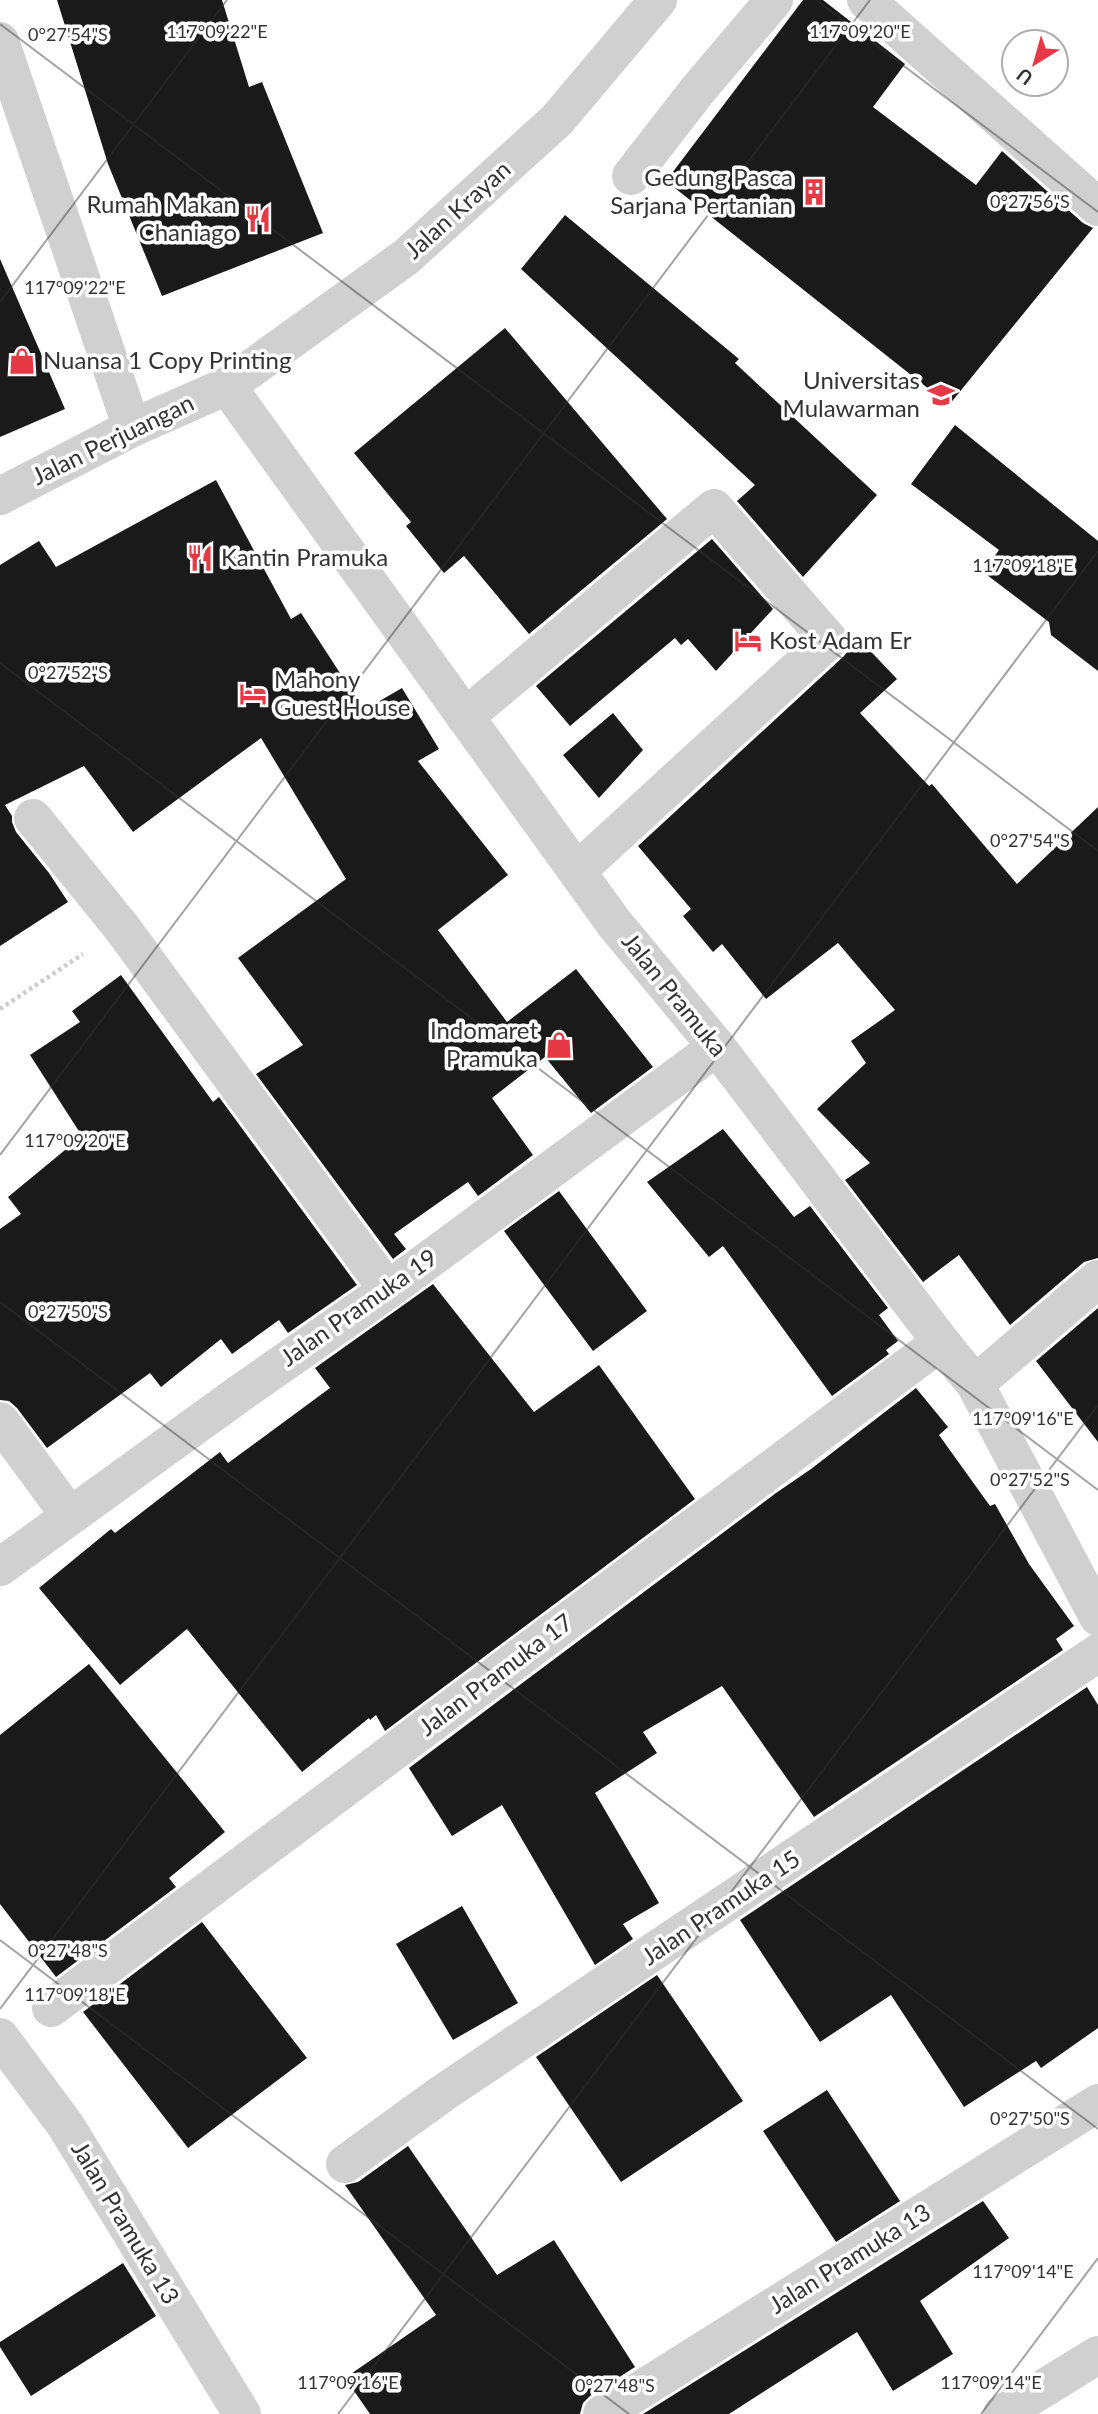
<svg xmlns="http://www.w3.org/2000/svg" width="1098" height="2414" font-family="Lato,sans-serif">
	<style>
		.building { fill: #1a1a1a }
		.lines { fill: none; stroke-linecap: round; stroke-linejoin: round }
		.path { stroke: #cdcdcd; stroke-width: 4.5; stroke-dasharray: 3.5 3.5; stroke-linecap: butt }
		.minor { stroke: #d0d0d0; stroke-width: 38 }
		.ticks { fill: none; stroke: #333; stroke-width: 2; stroke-opacity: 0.45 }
		.labels { text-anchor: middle; stroke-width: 7; stroke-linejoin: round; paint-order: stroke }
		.poi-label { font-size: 24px; fill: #333; stroke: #fff; text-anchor: end }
		.street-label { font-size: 24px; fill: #333; stroke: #fff }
		.ticks-label { font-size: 18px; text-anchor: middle; fill: #333; stroke: #fff; stroke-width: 7; stroke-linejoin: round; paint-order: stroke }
	</style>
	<rect width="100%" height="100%" fill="#fff"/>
	<!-- building -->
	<path class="building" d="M57,0H222L249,87L262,82L323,233L162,296L108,164Z
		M803,0H823L905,64L873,107L976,185L1002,151L1083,223L1093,228L949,405L666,181Z
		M565,215L739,359L735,363L877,495L803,577L737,501L755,485L521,269Z
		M0,259L65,409L0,437Z
		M505,328L667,519L529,634L464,556L444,573L406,526L411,522L354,453Z
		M955,425L1098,541V671L1051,635L1049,622L983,572L999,550L911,484Z
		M216,480L291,619L301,613L364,710L402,688L439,749L418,761L508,875L438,930L507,1022L576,969L653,1067L591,1113L545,1057L492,1098L533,1155L478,1196L468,1182L394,1234L406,1249L393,1259L256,1074L303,1045L238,958L346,879L261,738L133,832L84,766L5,805L12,816V822L16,832L49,873L68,902L0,946V565L39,541L56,567Z
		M712,539L773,609L716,671L688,639L681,645L675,638L570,726L536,686Z
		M858,638L897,679L860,713L929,786L932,784L1017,884L1098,807V1258L1084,1262L1010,1325L959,1255L923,1282L845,1180L870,1163L817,1109L866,1063L851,1041L895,1010L838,943L766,999L722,944L713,952L683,916L691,909L638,846L844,656Z
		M613,713L643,750L599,798L563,755Z
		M121,975L213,1102L219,1097L357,1285L288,1333L279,1320L232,1354L221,1339L161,1387L150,1373L47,1448L17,1408L9,1401L0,1400V1229L21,1214L8,1197L82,1136L30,1055L80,1022L72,1011Z
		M723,1129L794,1217L810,1206L888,1308L879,1315L898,1341L886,1350L889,1354L832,1396L723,1246L709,1257L647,1182Z
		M559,1191L647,1311L593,1351L504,1231Z
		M433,1284L534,1412L599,1365L695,1499L385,1731L376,1715L370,1720L369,1718L302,1772L187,1629L120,1685L39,1588L111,1529L115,1533L220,1452L228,1463L330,1388L315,1368Z
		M1098,1308V1442L1036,1361Z
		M916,1388L948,1427L939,1435L990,1506L995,1504L1029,1564L1074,1626L1056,1639L1063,1650L814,1817L722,1686L643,1732L657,1753L595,1793L659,1903L623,1924L633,1939L595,1965L502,1805L452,1836L409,1768L776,1493L811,1469Z
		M89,1664L225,1832L169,1878L176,1887L56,1977L0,1904V1735Z
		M1087,1687L1098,1705V2028L1041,2068L1036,2061L964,2107L891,1995L820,2042L740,1920Z
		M462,1906L518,2003L453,2040L396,1944Z
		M202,1922L307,2058L188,2148L83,2012Z
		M657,1975L743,2101L621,2182L536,2057Z
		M827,2090L900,2201L836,2242L763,2131Z
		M408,2146L497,2275L554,2240L635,2367L590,2396L583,2403L580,2414H370L345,2378L436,2315L345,2185L358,2182Z
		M983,2201L1009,2238L920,2301L953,2354L893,2391L857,2332L729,2414H643Z
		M123,2263L156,2316L31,2396L0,2347V2342Z"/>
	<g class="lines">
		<!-- path -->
		<path class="path" d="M0,1009L83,954"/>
		<!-- minor -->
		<path class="minor" d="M866,0L1098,207
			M0,41L132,428
			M631,176L697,91L774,0
			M227,386L614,923L717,1047L941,1342L975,1384L1098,1617
			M0,496L132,428L227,386L406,257L557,120L658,0
			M465,717L714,508L829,640L577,871
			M33,818L122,928L388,1290
			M975,1384L1098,1279
			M0,1421L70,1516
			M0,1567L239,1394L388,1290L717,1047
			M51,2008L941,1342
			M0,2037L66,2126L242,2414
			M345,2164L443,2093L1098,1653
			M602,2414L1098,2103
			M1002,2414L1098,2355"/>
	</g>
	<!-- ticks -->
	<path class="ticks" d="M816,0L1098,212M0,24L1098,851M0,302L227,0M0,663L1098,1490M0,1155L870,0M0,1302L1098,2129M0,1940L629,2414M0,2009L1098,551M338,2414L1098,1405M981,2414L1098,2258"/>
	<!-- icons -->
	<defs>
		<symbol id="building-bare" viewBox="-9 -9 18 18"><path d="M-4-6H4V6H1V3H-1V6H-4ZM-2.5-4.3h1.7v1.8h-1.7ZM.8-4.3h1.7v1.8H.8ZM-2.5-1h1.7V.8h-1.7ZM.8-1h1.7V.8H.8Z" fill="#e63946" stroke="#fff" stroke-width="2.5" paint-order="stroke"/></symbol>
		<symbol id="restaurant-bare" viewBox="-9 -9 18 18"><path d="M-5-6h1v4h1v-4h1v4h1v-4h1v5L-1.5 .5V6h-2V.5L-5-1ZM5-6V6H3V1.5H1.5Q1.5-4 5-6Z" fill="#e63946" stroke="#fff" stroke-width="2.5" paint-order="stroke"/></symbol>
		<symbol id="shop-bare" viewBox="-9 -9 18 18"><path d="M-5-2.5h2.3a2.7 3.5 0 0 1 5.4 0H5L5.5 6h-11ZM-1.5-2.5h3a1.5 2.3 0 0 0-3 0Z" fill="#e63946" stroke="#fff" stroke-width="2.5" paint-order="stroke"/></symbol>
		<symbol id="university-bare" viewBox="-9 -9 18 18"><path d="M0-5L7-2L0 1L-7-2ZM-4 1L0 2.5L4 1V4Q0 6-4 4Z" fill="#e63946" stroke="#fff" stroke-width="2.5" paint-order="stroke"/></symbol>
		<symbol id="hotel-bare" viewBox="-9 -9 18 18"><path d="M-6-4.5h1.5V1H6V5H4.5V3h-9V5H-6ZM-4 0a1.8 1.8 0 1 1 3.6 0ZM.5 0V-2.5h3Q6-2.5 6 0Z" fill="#e63946" stroke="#fff" stroke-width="2.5" paint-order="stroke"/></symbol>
	</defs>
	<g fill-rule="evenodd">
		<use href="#building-bare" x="795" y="173" width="38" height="38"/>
		<use href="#restaurant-bare" x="239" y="200" width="38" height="38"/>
		<use href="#shop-bare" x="3" y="342" width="38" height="38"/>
		<use href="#university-bare" x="922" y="376" width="38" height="38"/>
		<use href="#restaurant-bare" x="181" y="539" width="38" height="38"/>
		<use href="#hotel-bare" x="729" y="622" width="38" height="38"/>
		<use href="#hotel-bare" x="234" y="675" width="38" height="38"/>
		<use href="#shop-bare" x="540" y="1026" width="38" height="38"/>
	</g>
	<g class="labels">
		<!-- poi labels -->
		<g class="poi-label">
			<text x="793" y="186">Gedung Pasca<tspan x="793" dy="28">Sarjana Pertanian</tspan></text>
			<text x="237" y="213">Rumah Makan<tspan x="237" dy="28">Chaniago</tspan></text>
			<text x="43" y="369" text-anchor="start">Nuansa 1 Copy Printing</text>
			<text x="920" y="389">Universitas<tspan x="920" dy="28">Mulawarman</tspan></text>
			<text x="221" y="566" text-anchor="start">Kantin Pramuka</text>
			<text x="769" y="649" text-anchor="start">Kost Adam Er</text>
			<text x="274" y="688" text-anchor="start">Mahony<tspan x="274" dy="28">Guest House</tspan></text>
			<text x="538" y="1039">Indomaret<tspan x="538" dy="28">Pramuka</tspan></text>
		</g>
		<!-- street labels -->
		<g class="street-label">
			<text transform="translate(458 210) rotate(-42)" y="8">Jalan Krayan</text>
			<text transform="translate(113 440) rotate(-26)" y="8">Jalan Perjuangan</text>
			<text transform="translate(674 995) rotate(51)" y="8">Jalan Pramuka</text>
			<text transform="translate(359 1308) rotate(-35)" y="8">Jalan Pramuka 19</text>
			<text transform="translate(496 1675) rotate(-37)" y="8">Jalan Pramuka 17</text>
			<text transform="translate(721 1908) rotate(-34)" y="8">Jalan Pramuka 15</text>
			<text transform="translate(125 2223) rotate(59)" y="8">Jalan Pramuka 13</text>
			<text transform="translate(850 2259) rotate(-32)" y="8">Jalan Pramuka 13</text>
		</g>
	</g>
	<g class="ticks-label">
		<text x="217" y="38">117°09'22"E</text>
		<text x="860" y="38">117°09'20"E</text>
		<text x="68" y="41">0°27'54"S</text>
		<text x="1030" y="208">0°27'56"S</text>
		<text x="75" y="294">117°09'22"E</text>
		<text x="1023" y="572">117°09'18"E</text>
		<text x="68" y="679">0°27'52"S</text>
		<text x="1030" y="847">0°27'54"S</text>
		<text x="75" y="1147">117°09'20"E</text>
		<text x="68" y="1318">0°27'50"S</text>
		<text x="1023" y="1425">117°09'16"E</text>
		<text x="1030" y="1486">0°27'52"S</text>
		<text x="68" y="1957">0°27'48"S</text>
		<text x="75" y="2001">117°09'18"E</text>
		<text x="1030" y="2125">0°27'50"S</text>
		<text x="1023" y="2278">117°09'14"E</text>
		<text x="348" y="2389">117°09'16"E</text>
		<text x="991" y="2389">117°09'14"E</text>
		<text x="615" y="2392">0°27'48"S</text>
	</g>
	<!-- north arrow -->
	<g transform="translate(1035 63) rotate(217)"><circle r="33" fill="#ffffff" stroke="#adadad" stroke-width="2"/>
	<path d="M0-5L12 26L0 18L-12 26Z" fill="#e63946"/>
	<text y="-10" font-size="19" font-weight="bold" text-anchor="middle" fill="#333333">U</text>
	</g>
</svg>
